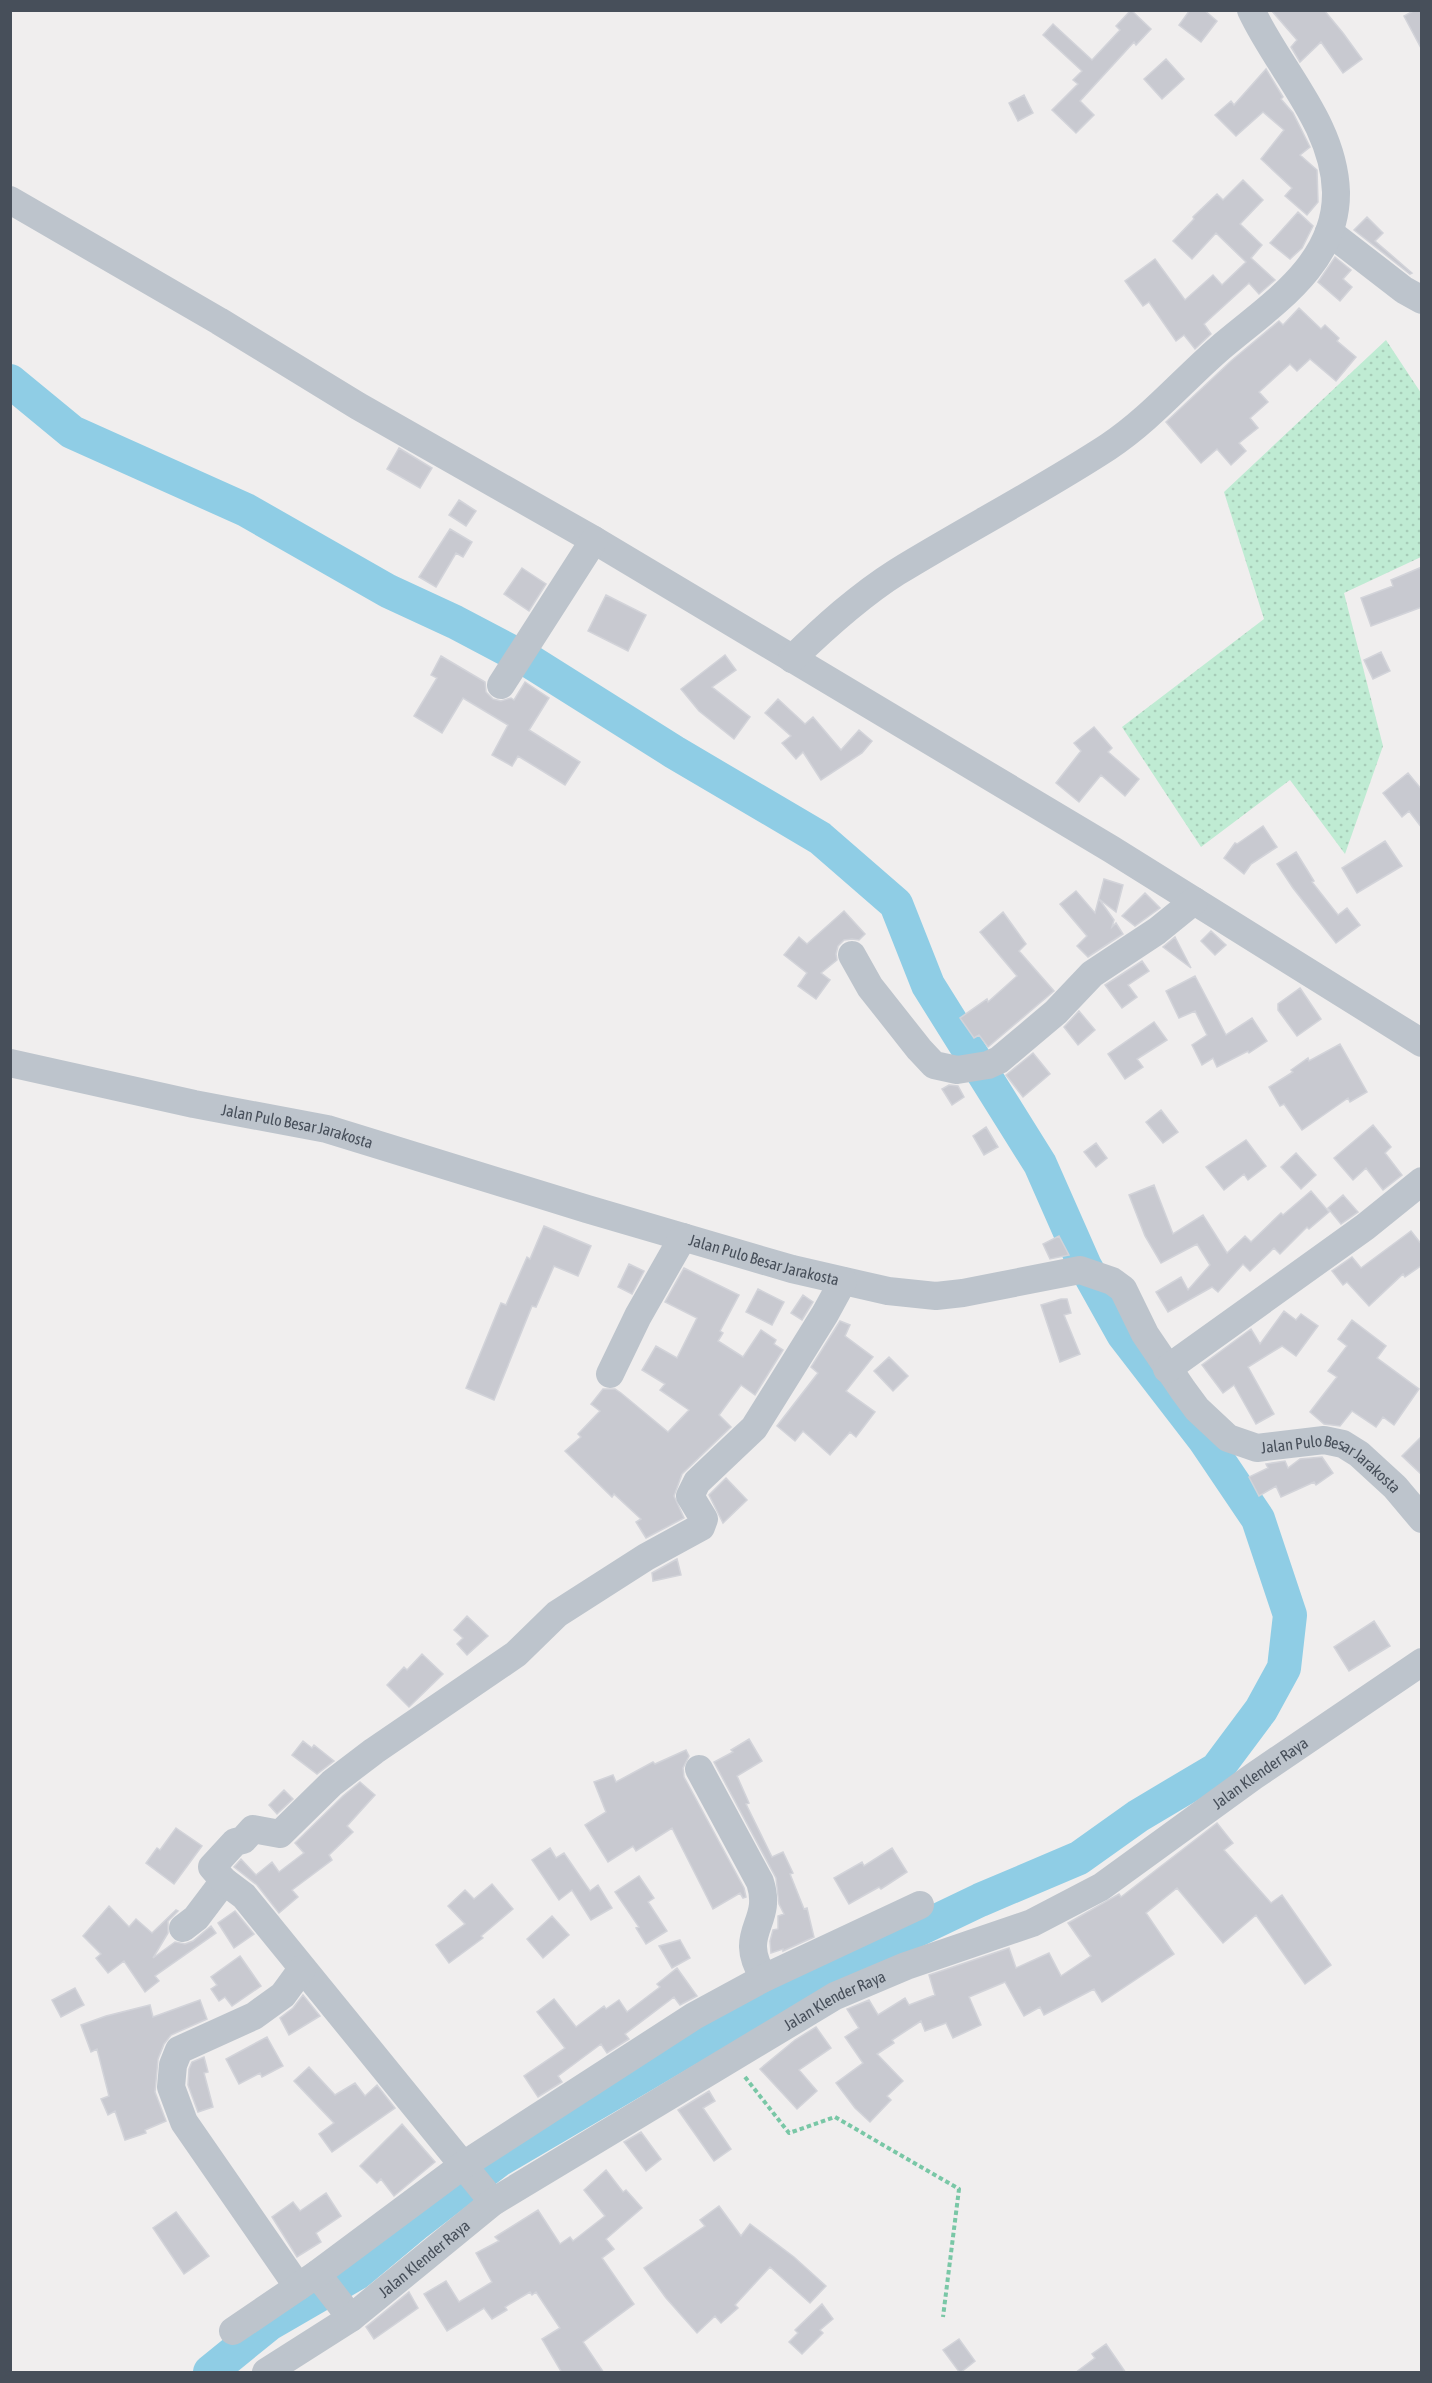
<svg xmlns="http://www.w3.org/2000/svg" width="1432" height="2383" font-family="'Asap Condensed',sans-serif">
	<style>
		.grass { fill: url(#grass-dots) }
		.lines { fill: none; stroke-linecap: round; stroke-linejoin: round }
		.river { stroke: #8fcde5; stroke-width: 34 }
		.building { fill: #c8c9d0; stroke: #d2d3d9; stroke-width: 1.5 }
		.path { stroke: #79c7a6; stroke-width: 4; stroke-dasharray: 4.5 3; stroke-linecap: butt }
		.minor { stroke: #bdc4cc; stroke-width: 28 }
		.labels { text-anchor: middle; stroke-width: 4.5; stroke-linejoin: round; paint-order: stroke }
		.street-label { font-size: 16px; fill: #474f5a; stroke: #fff }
	</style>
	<defs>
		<pattern id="grass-dots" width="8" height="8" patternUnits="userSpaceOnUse" patternTransform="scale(1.5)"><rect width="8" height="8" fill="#bfebd3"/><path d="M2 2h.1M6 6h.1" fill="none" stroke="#a6cbb7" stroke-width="1.8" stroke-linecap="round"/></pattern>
	</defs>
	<rect width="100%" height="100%" fill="#f0eeee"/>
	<!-- grass -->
	<path class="grass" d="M1386,340L1421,393V557L1344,593L1383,746L1345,854L1290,780L1201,847L1122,727L1264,619L1224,492Z"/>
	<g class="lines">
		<!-- river -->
		<path class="river" d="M10,381L72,432L246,510L388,591L455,622L531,662L674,752L820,838L896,904L928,985L1040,1164L1085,1266L1123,1334L1204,1439L1258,1519L1290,1615L1284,1668L1261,1710L1217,1769L1138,1816L1079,1858L980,1900L817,1978L722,2029L499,2160L417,2223L357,2273L269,2324L210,2372"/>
	</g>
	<!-- building -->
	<path class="building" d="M1131,10L1151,29L1136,45L1134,42L1080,101L1094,115L1076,133L1052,110L1078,84L1073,80L1082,71L1043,35L1053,24L1092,60L1120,30L1116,26Z
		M1190,10H1204L1217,21L1201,42L1179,25Z
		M1271,10H1324L1343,33L1362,59L1343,73L1321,42L1300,62L1291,47L1297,40Z
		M1415,10H1422V50L1404,16Z
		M1166,59L1184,79L1162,99L1144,79Z
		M1266,69L1283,97L1281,99L1293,113L1310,147L1300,155L1317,170L1318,202L1307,215L1285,196L1292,188L1261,159L1284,130L1263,112L1236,136L1215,115L1231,101L1234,105Z
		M1024,95L1033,113L1018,121L1009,103Z
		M1243,180L1263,200L1240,224L1262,245L1251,258L1275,280L1259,294L1249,283L1204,324L1211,334L1195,349L1184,335L1176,341L1149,302L1143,306L1125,281L1155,259L1185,300L1213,275L1222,285L1246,262L1216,233L1192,259L1173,241L1194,219L1193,217L1217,194L1223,200Z
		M1298,212L1313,226L1302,248L1290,259L1270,243Z
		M1367,217L1383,233L1375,241L1412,273L1410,274L1354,230Z
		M1335,257L1351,270L1343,279L1352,287L1340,301L1318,282Z
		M1299,308L1321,329L1325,325L1339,338L1337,341L1356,357L1336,381L1310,359L1297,371L1290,364L1259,392L1268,402L1250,418L1258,428L1239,443L1246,451L1231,465L1217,449L1201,463L1166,422L1231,361L1279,321L1283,325Z
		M399,448L432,468L420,488L387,469Z
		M459,500L476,511L466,526L449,515Z
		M450,529L472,542L463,557L456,553L436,587L419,577Z
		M1422,567V607L1371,626L1361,598L1393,586L1391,580Z
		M522,568L546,584L529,611L504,594Z
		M606,595L646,615L628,651L588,631Z
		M1381,652L1390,671L1373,679L1364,660Z
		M725,655L736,670L712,687L750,717L734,739L699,711L681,689Z
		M441,656L485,682L486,692L493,699L501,701L511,698L514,700L525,682L549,698L529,730L580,762L565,785L518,756L512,766L492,755L508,725L463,698L442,733L414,716L437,678L431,675Z
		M778,699L805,724L813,717L841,750L859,730L872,741L862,753L821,780L803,752L796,759L782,743L791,736L765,713Z
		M1094,727L1112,748L1108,752L1139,779L1125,796L1101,775L1079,802L1056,783L1081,751L1074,743Z
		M1408,773L1422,790V828L1409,811L1402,817L1383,793Z
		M1263,826L1277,847L1251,864L1244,874L1224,858L1235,843L1237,844Z
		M1385,841L1402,866L1357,893L1342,868Z
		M1296,852L1314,881L1312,882L1338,915L1347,908L1360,925L1336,943L1293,888L1277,864Z
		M1104,879L1123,885L1116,912L1099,899L1114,920L1112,927L1116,923L1123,934L1088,957L1077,946L1087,936L1060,904L1076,891L1095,913Z
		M1145,893L1160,908L1135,926L1122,916Z
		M844,911L865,934L859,940L852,939L844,940L838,946L836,954L837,960L821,973L830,980L816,999L798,986L807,973L784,955L799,937L807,944Z
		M1003,912L1026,944L1019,951L1054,991L988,1047L979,1035L974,1038L960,1018L987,999L988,1002L1017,976L980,932Z
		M1211,931L1226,945L1215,955L1201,941Z
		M1175,937L1191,968L1163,947Z
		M1142,961L1149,971L1128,985L1137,997L1122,1008L1105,985Z
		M1195,976L1226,1035L1252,1018L1267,1041L1249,1053L1248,1051L1217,1067L1213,1058L1202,1065L1192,1045L1207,1035L1195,1011L1179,1018L1166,991Z
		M1300,988L1321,1019L1297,1036L1278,1010V1004Z
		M1079,1011L1095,1030L1078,1045L1064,1027Z
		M1154,1022L1167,1040L1137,1059L1143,1067L1125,1079L1108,1054Z
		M1340,1044L1367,1092L1350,1102L1348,1098L1302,1130L1284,1104L1280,1106L1269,1087L1293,1072L1291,1070L1308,1058L1309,1061Z
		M1033,1053L1050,1074L1023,1097L1006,1075Z
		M949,1085L958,1086L964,1097L952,1105L942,1089Z
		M1161,1110L1178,1132L1163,1143L1146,1122Z
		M1373,1125L1391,1147L1385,1153L1402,1175L1383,1190L1366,1168L1353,1180L1334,1158Z
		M986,1127L998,1147L984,1155L973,1136Z
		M1246,1140L1266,1166L1248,1180L1244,1174L1224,1190L1206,1167Z
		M1096,1143L1107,1158L1096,1167L1084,1152Z
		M1296,1153L1316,1175L1301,1189L1281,1167Z
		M1154,1185L1173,1234L1203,1215L1227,1253L1245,1236L1251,1242L1281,1213L1283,1215L1311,1191L1329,1212L1309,1229L1307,1227L1280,1254L1274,1248L1250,1271L1243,1264L1218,1292L1212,1287L1168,1312L1156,1292L1181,1277L1188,1290L1210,1265L1197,1244L1161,1263L1145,1236L1129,1195Z
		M1343,1195L1358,1212L1341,1224L1328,1208Z
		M544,1226L591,1246L578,1276L554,1266L536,1307L532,1306L494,1400L466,1388L501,1303L506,1305L527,1257L530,1259Z
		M1411,1231L1422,1245V1265L1405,1277L1403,1274L1369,1306L1347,1282L1343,1285L1332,1271L1352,1257L1361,1268Z
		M1059,1236L1069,1255L1050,1259L1043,1244Z
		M629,1264L644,1271L632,1294L618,1287Z
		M684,1268L739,1295L720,1331L723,1333L718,1341L743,1357L761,1330L776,1340L774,1344L783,1350L755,1395L741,1385L719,1415L731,1427L682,1474L674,1496L684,1518L646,1538L636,1522L641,1519L614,1494L612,1497L565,1451L581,1437L578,1434L600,1411L591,1404L603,1389H615L621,1393L668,1432L689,1410L660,1390L665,1384L642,1370L656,1346L677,1358L697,1318L665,1302Z
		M758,1289L784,1302L772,1325L746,1312Z
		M803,1295L813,1302L802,1320L791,1313Z
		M1061,1299H1067L1071,1313L1064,1315L1080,1354L1060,1362L1041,1305Z
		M1284,1311L1296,1320L1301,1314L1318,1326L1296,1356L1282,1346L1248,1367L1274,1414L1256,1424L1234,1385L1223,1393L1202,1365L1251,1329L1260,1344Z
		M1352,1320L1386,1346L1377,1358L1419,1389L1394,1425L1383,1417L1376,1427L1352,1411L1340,1426L1324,1424L1310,1412L1337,1377L1328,1371L1347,1346L1338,1339Z
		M840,1321L850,1325L845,1336L873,1357L846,1391L875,1412L856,1437L850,1432L830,1455L803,1431L795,1441L777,1426L818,1373L811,1367Z
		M889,1357L908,1376L893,1391L874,1371Z
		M1422,1436V1475L1402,1456Z
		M1322,1457L1333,1473L1316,1485L1314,1482L1281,1497L1276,1486L1259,1496L1249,1477L1268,1468L1266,1464L1285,1461L1288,1468L1300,1459Z
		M726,1478L747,1500L723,1523L709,1495Z
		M677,1559L681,1575L653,1581L652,1573Z
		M467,1616L488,1636L467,1655L457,1644L463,1638L454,1630Z
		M1374,1621L1390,1646L1349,1671L1334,1647Z
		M422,1654L443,1674L409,1707L387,1685L404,1667L407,1670Z
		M749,1739L762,1761L737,1776L749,1803L746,1804L772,1857L783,1852L793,1873L790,1874L804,1909L807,1908L814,1937L783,1951V1949L771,1953L770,1941L773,1930L778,1929V1916L784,1914L779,1904L776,1878L714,1762L733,1752L731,1750Z
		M303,1741L312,1748L314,1745L334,1761L317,1774L292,1755Z
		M686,1750L689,1756L683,1768L684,1777L744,1888L746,1897L743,1898L740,1893L713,1909L672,1828L636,1851L633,1846L608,1862L585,1825L606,1812L594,1782L613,1775L616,1782L653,1762L655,1764Z
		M360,1782L375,1795L347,1826L353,1832L329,1855L332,1860L292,1890L298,1897L279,1913L257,1885L234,1867L241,1859L256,1875L272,1862L279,1872L304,1853L295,1843L343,1796Z
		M284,1790L293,1799L277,1814L269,1805Z
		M1217,1823L1233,1843L1224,1850L1271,1903L1282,1895L1331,1965L1305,1984L1256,1915L1223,1943L1177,1888L1146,1913L1174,1954L1102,2002L1094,1989L1044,2015L1040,2007L1024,2016L1005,1982L969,1997L981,2025L953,2038L946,2023L925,2031L921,2021L892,2040L894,2043L877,2054L903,2081L887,2096L891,2100L870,2122L855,2108L836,2083L863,2063L845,2037L859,2028L847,2009L869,2000L878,2015L905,1998L909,2005L935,1995L929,1975L1009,1948L1016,1968L1049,1953L1061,1976L1091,1956L1068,1923L1119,1894L1121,1897Z
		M176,1828L202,1846L174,1884L146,1863L157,1848L160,1850Z
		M550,1848L556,1858L564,1853L590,1891L598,1885L612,1908L591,1920L572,1890L559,1900L532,1860Z
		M892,1848L907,1872L881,1889L879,1887L849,1904L834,1878L862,1862L864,1866Z
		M639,1876L654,1898L648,1902L667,1931L646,1944L636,1928L639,1927L615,1892Z
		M492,1884L513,1909L481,1936L483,1938L449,1963L436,1945L465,1924L448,1906L465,1890L474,1899Z
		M109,1906L129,1927L136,1919L152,1933L176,1910L178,1911L168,1921V1933L153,1958L175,1942L185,1944L193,1941L211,1926L216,1933L155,1976L159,1981L145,1992L124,1961L108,1973L96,1958L101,1954L83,1936Z
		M235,1911L254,1934L234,1948L218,1923Z
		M552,1916L569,1935L543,1958L527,1939Z
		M680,1940L690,1958L672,1968L659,1946Z
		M240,1956L261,1986L232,2006L225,1997L219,2001L211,1989L217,1985L211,1977Z
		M677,1968L697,1996L680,2005L674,1997L625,2034L629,2039L607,2053L601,2044L558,2076L562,2082L538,2097L524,2076L565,2048L537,2012L554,1999L576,2027L604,2006L606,2009L619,2000L627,2012L660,1987L657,1984Z
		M75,1988L84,2005L61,2017L52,2000Z
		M303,1995L320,2016L289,2035L280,2018L293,2008Z
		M200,2000L207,2019L171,2035L164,2044L158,2059L155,2092L166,2121L145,2130L146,2133L125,2140L115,2111L108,2115L101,2099L109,2096L97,2049L91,2052L81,2025L106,2016L150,2005L153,2017Z
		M816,2027L831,2048L799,2070L817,2091L797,2109L760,2069L795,2040Z
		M267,2037L283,2066L262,2077L260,2073L239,2084L226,2059Z
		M204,2057L208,2072L204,2073L213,2107L198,2112L188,2085L189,2069L192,2062Z
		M309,2067L335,2095L355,2083L365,2096L377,2085L395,2108L332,2152L319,2134L334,2123L294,2081Z
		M709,2091L715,2101L703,2108L731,2149L714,2161L678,2110Z
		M402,2124L435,2162L394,2196L381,2179L377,2183L360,2166Z
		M641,2132L661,2159L646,2171L624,2142Z
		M606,2170L623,2192L626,2190L642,2208L606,2239L614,2249L602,2258L634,2304L583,2342L604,2373H562L542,2339L560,2328L536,2292L532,2295L530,2292L505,2307L507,2310L492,2319L484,2308L447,2331L424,2294L446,2281L459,2302L492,2282L476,2253L499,2241L495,2237L538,2210L560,2244L570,2237L573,2241L605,2216L584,2190Z
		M326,2193L341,2216L316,2233L321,2242L297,2257L272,2217L293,2202L300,2211Z
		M719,2206L741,2236L750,2224L794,2257L826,2286L810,2303L770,2267L735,2305L738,2308L721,2323L715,2316L697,2333L666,2298L644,2268L705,2226L700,2220Z
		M176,2212L209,2256L184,2274L153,2228Z
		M409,2292L418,2308L374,2339L366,2327Z
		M822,2304L833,2319L820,2330L823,2333L802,2354L789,2342L798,2333L795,2330Z
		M959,2339L975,2361L960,2373L943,2350Z
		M1106,2344L1126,2373H1075L1095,2358L1092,2354Z"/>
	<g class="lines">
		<!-- path -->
		<path class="path" d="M745,2077L789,2133L835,2117L959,2189L943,2317"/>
		<!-- minor -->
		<g class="minor">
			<path d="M10,200L219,321L358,406L594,540L1111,849L1422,1043"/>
			<path d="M1329,232L1404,290L1422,300"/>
			<path d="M792,659C825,627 859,596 897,572C967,529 1039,492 1108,447C1150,419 1182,381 1220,348C1269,306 1337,265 1336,192C1334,123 1279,70 1251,10"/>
			<path d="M501,685L594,540"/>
			<path d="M852,955L870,987L919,1049L934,1065L957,1070L988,1065L999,1060L1056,1012L1092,974L1157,931L1194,901"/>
			<path id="s1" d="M10,1063L194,1104L327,1129L587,1209L792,1269L888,1291L936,1296L963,1293L1080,1270L1112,1281L1123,1289L1145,1334L1183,1390L1197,1409L1228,1438L1257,1448L1324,1440L1343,1444L1359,1454L1395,1487L1422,1519"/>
			<path d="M1167,1369L1365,1227L1422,1181"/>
			<path d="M610,1374L638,1316L683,1237"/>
			<path d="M699,1769L760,1882C774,1925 735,1931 764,1978"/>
			<path d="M183,1928L196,1918L224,1881"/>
			<path d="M493,2202L244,1896L224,1881L212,1867L235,1842L243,1840L253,1829L280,1834L332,1783L374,1751L516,1654L557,1614L646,1557L701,1527L704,1519L690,1496L697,1482L754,1428L825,1314L843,1281"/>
			<path d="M317,2274L351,2318"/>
			<path d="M298,2287L184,2122L171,2087L173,2065L179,2050L254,2016L283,1995L302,1969"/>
			<path d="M233,2331L317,2274L462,2166L694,2016L764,1978L920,1905"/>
			<path id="s2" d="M266,2372L351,2318L493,2202L835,1996L906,1966L1032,1923L1101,1887L1254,1776L1422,1662"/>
		</g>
	</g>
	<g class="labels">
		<!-- street labels -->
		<g class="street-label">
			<text dy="6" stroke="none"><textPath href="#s1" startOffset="294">Jalan Pulo Besar Jarakosta</textPath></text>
			<text dy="6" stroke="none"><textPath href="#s1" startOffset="780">Jalan Pulo Besar Jarakosta</textPath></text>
			<text dy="6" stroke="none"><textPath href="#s1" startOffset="1446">Jalan Pulo Besar Jarakosta</textPath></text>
			<text dy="6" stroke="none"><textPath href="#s2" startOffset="1167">Jalan Klender Raya</textPath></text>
			<text dy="6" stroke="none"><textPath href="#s2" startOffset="681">Jalan Klender Raya</textPath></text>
			<text dy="6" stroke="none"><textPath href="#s2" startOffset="195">Jalan Klender Raya</textPath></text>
		</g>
	</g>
	<!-- border -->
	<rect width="1432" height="2383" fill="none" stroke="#474f5a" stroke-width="24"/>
</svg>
